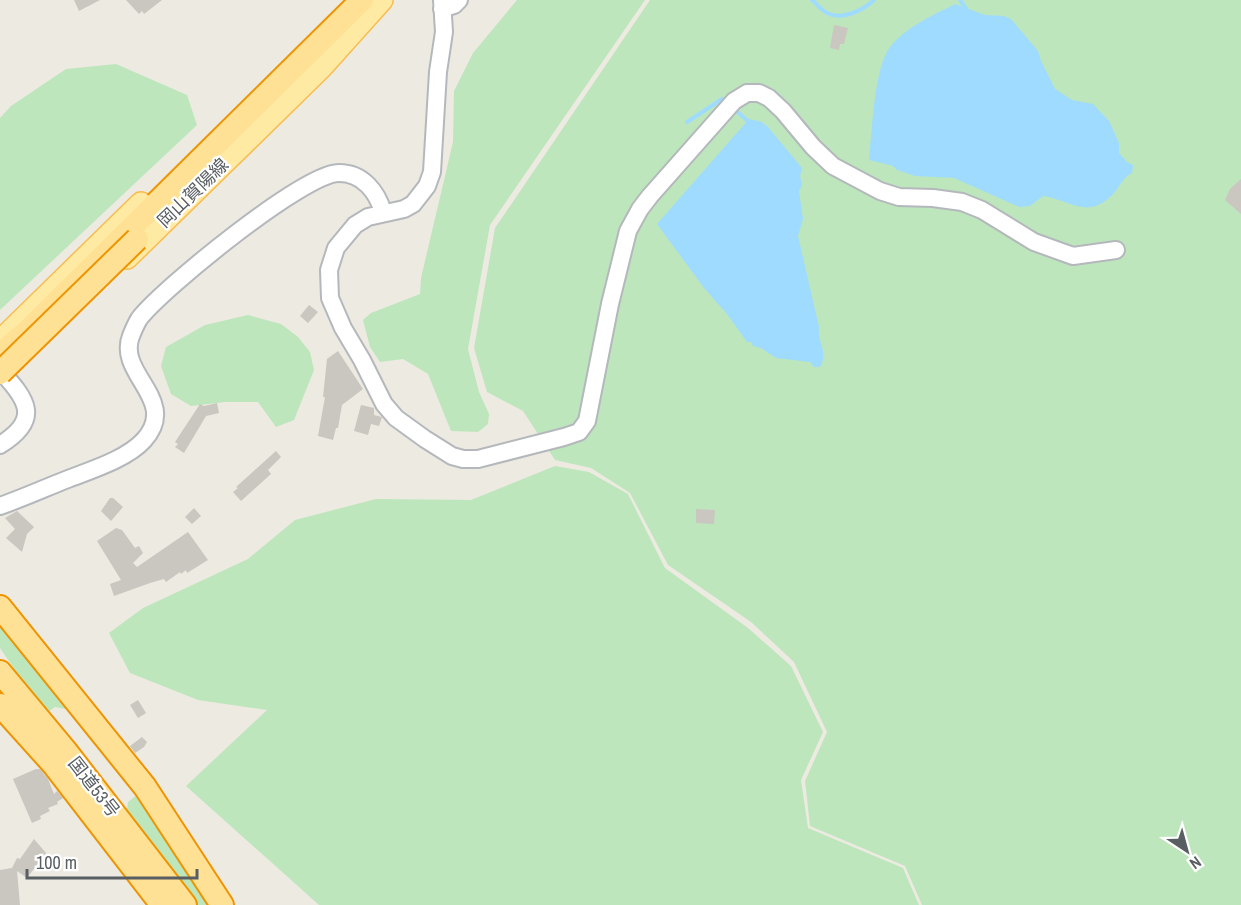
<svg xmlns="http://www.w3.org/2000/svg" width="1241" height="905" font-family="'Archivo Narrow','Noto Sans JP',sans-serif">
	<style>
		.green { fill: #bee6bc }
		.water { fill: #9fdbff }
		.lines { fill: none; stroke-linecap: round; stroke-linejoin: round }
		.stream { stroke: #9fdbff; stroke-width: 4 }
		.building { fill: #cac6c0 }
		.tertiary-casing { stroke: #b4b8bc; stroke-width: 20 }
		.primary-casing { stroke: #f7bd50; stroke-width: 24 }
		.trunk-casing { stroke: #ee9400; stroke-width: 26 }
		.tertiary { stroke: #fff; stroke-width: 16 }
		.primary { stroke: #ffeaa4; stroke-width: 21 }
		.trunk { stroke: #ffe195; stroke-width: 22 }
		.trunk-bridge-casing { stroke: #ee9400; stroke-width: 26; stroke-linecap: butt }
		.trunk-bridge { stroke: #ffe195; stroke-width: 22 }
		.labels { text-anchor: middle; stroke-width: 4.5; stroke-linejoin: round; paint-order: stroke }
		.street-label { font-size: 18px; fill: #595e62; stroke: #fff }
	</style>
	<rect width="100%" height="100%" fill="#edeae1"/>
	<!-- green -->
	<path class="green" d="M517,0H645L490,225L468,349L479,392L489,414L488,424L478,432L451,431L428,374L403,359L380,362L370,347L363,320L371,313L420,294L421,278L453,142L454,91L473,53Z
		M650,0H1241V905H922L905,866L810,826L805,781L827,732L794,662L751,622L668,565L630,493L591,468L555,460L523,411L487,392L474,348L495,228Z
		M116,64L187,95L197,125L0,310V118L11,106L66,69Z
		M248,315L281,324L298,337L310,352L314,370L294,420L276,427L258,402H225L191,406L171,394L161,366L166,347L205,325Z
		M555,466L589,472L628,494L665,568L748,628L791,666L823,732L801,780L808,828L903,868L919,905H319L186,786L267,710L198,700L130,673L109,633L143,608L248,559L295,520L376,499L471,500Z
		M0,616L74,706L65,709L55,707L44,715L18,683L19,676L0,648Z
		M139,793L216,905H198L127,810L128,802Z"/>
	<!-- water -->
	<path class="water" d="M955,4L985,15L1004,16L1011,19L1038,51L1041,61L1055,89L1072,100L1093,104L1109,121L1119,143V153L1127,162L1133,165L1132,173C1121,178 1119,190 1110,197C1085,219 1071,200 1043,196L1030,206L1019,207L954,178L915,176L897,170L893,166L869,160C872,133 874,67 890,47C907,26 932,16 955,4Z
		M749,119L762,122L768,127L802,168L800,176L802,185L799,191L803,219L798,236L819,327C817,342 829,353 820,367H814L810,362L776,358L761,348L753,346L751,342H747L727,314L704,288L657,224Z"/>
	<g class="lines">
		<!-- stream -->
		<path class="stream" d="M812,0C817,4 822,11 827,13C842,21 863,10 874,0
			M960,0L967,10
			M734,109L750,123
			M687,122L722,99L724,100"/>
	</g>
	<!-- building -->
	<path class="building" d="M74,0H100L79,11Z
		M126,0H162L144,14L142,11L139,14Z
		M834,25L848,28L844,44H840L839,50L830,48Z
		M1241,179V214L1225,200L1230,189Z
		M309,305L318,312L308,323L300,316Z
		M338,351L363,389L342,405L338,428H336L333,440L318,436L325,397H323L327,359Z
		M217,403L219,413L206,416L184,453L175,447L178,444L175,442L200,404L204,406Z
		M361,405L374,408V415L382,417L379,426L371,424L368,435L354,431Z
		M276,451L281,457L268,470L271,474L241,501L233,492L238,488L236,487Z
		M110,498H113L123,507L111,521L101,511Z
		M194,508L201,516L192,524L185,517Z
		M696,509L715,510L714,524L696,523Z
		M17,511L34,527L27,534L22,552L6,538L15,529L5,518Z
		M116,528L122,530L135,548L139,546L143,553L133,563L137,567L188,532L208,560L187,573L186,570L181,574L180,572L166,582L164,579L150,583L114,596L110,584L121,580L97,541Z
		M138,700L146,713L138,718L130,705Z
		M142,737L147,742L144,747L135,753L130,746Z
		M36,769H40L48,779L54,794L57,791L63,798L57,802L58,804L48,808L50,811L40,816L41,819L32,823L13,779Z
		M34,839L46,853L27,878L17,871L20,905H0V870L12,868L17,858L20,859Z"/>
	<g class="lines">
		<defs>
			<path id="tertiary" d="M442,0L444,32L438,72L432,172L427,186L413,204L404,209L368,217L355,225L336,248L329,270L330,298L343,328L362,360L384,404L396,418L425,439L452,456L463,459H478L564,437L579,432L587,421L610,304L628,231L640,209L650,196L734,101L747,93H759L769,98L783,111L813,147L833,166L880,191L899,197L933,198L962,202L982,210L1034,242L1073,256L1116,250
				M442,9L454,5L459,0
				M0,370C27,400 42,419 0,445
				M0,506C23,498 45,488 68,479C91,470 127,459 144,440C180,400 116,374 131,336C133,331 136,324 139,319C163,288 304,173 339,173C363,173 377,192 383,212"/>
			<path id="primary" d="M127,258L321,68L382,0
				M0,341L141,203"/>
			<path id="trunk" d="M0,354L24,334L362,0
				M0,607L145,787L222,905
				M0,672L65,750L185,905
				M0,705L54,765L162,905"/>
		</defs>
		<!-- tertiary casing -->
		<use href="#tertiary" class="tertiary-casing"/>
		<!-- primary casing -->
		<use href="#primary" class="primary-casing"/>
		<!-- trunk casing -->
		<use href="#trunk" class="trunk-casing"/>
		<!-- tertiary -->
		<use href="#tertiary" class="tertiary"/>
		<!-- primary -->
		<use href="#primary" class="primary"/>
		<!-- trunk -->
		<use href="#trunk" class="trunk"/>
		<defs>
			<path id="trunk-bridge" d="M0,373L137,239"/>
		</defs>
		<!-- trunk-bridge casing -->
		<use href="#trunk-bridge" class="trunk-bridge-casing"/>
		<!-- trunk-bridge -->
		<use href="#trunk-bridge" class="trunk-bridge"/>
	</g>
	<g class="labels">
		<!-- street labels -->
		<g class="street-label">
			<text transform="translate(193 193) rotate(-44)" y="6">岡山賀陽線</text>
			<text transform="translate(94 787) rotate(52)" y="6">国道53号</text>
		</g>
	</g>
	<!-- north arrow -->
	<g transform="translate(1187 851) rotate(144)" stroke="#ffffff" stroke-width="4.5" paint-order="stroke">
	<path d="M0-4.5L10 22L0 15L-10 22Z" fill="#595e62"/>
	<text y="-9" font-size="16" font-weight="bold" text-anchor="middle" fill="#595e62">N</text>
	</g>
	<!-- scale -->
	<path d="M27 869v9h170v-9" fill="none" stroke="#595e62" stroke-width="3"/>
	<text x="36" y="869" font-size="18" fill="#595e62" stroke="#ffffff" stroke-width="4.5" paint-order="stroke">100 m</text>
</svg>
